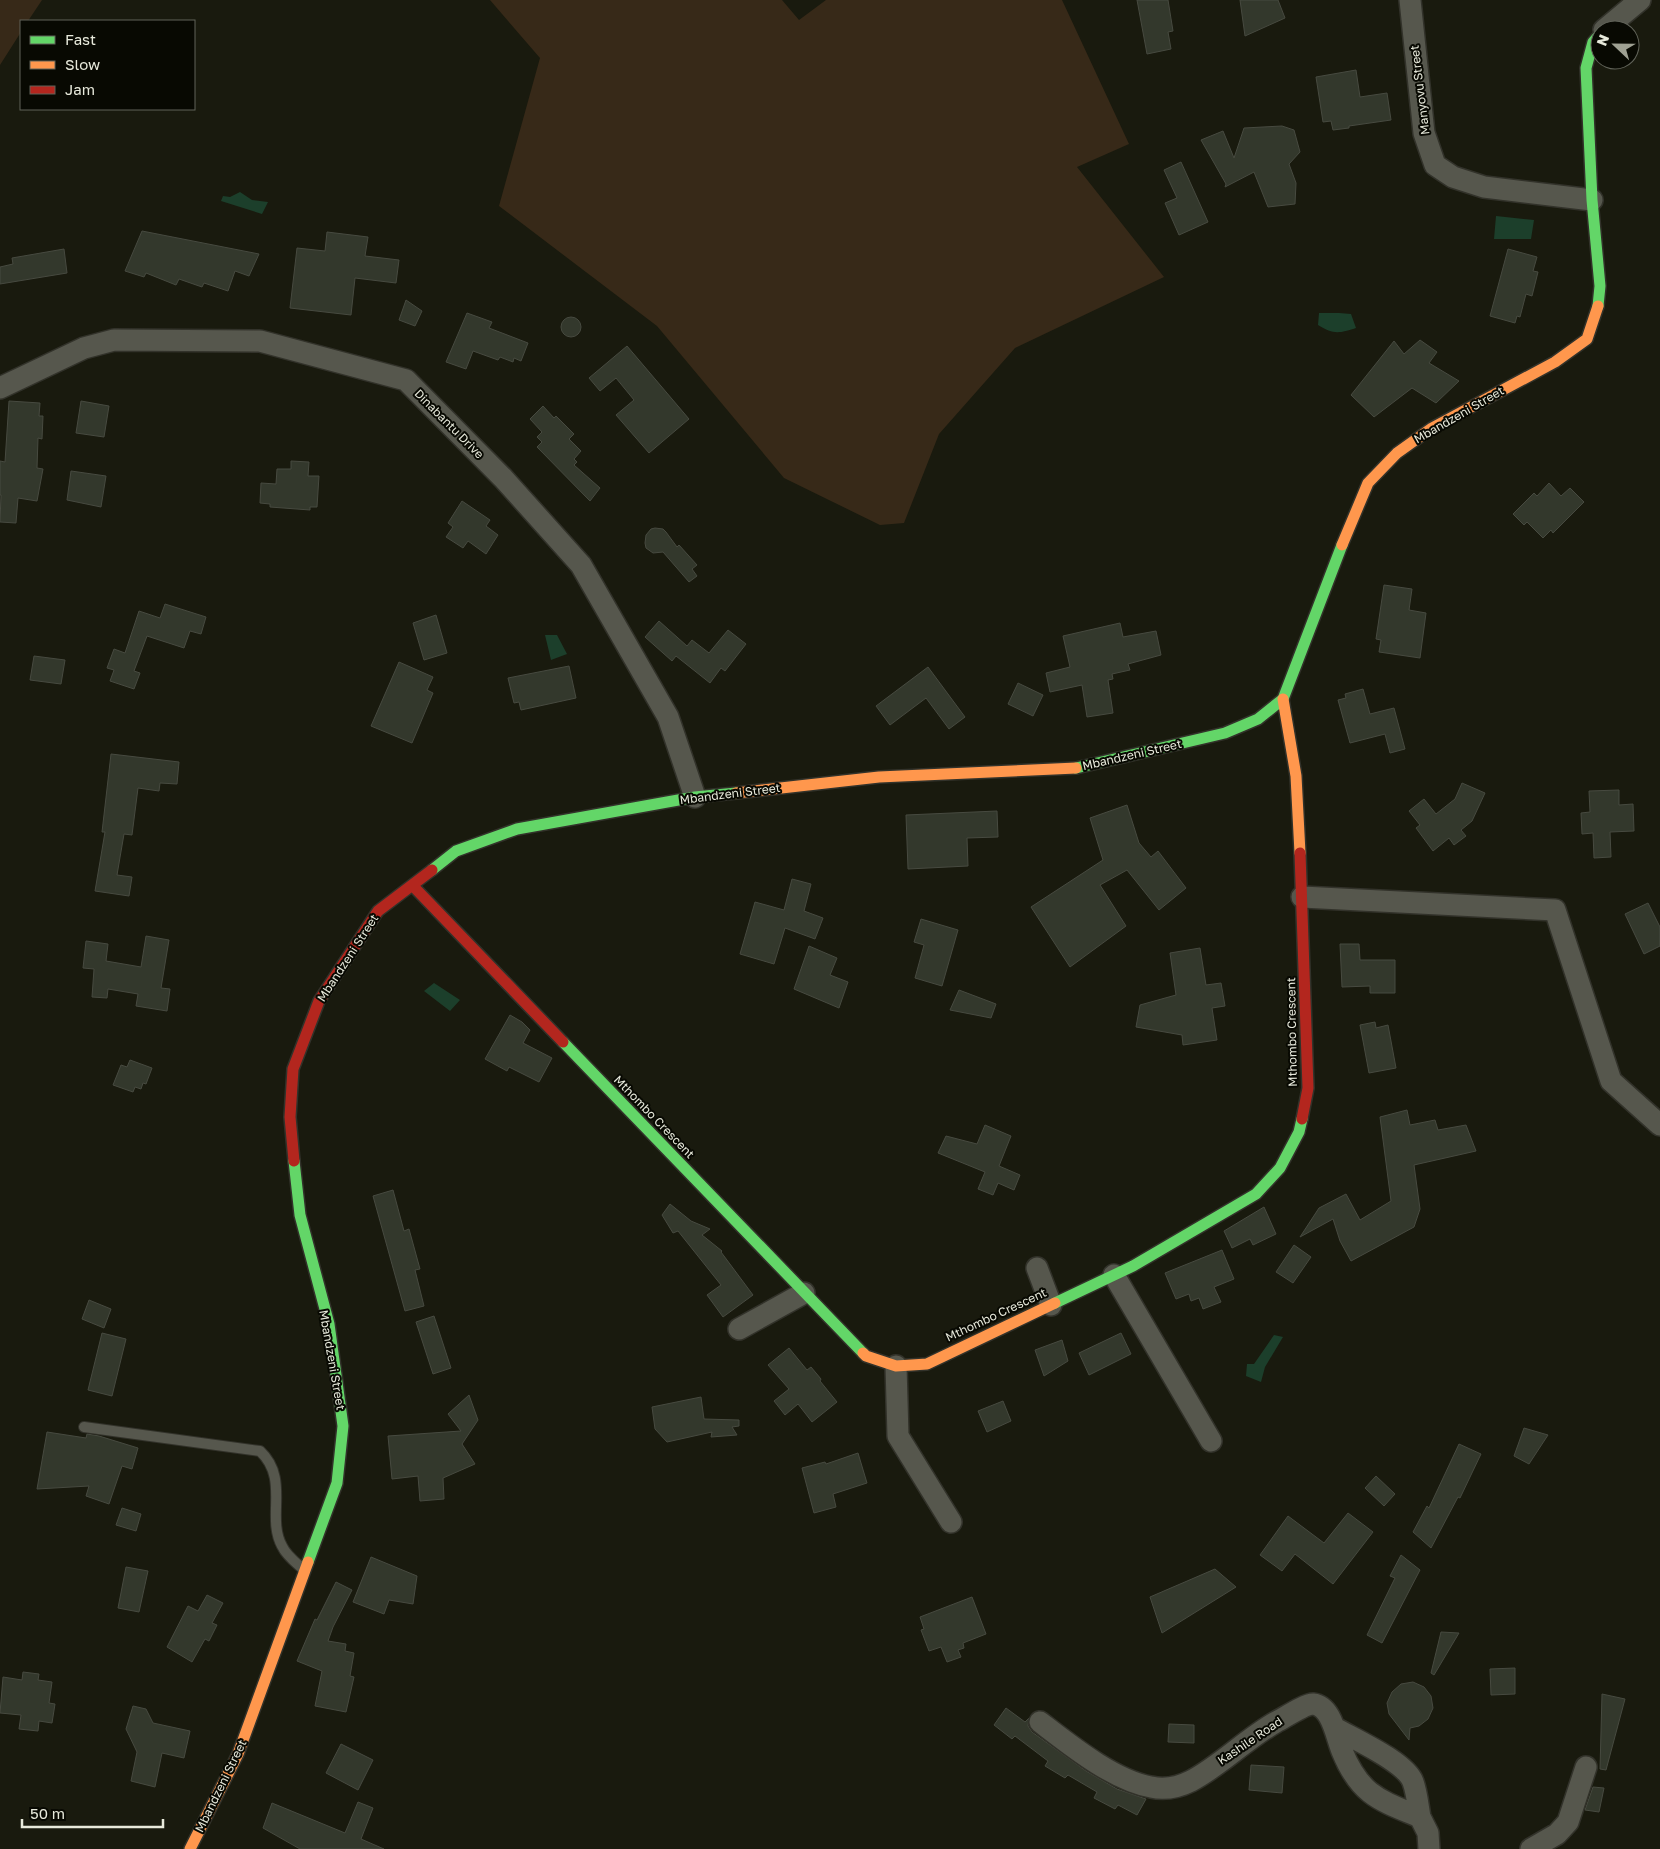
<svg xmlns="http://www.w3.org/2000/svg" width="1660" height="1849" font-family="'Golos Text',sans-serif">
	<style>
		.green { fill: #372918 }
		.water { fill: #1c3f2b }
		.building { fill: #33382c; stroke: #474a40 }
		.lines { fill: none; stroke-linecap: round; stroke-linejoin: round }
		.lane-casing { stroke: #32322a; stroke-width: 12 }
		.street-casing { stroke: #32322a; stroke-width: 24 }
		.fast-casing { stroke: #32322a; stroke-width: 14 }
		.slow-casing { stroke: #32322a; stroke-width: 14 }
		.jam-casing { stroke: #32322a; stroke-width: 14 }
		.lane { stroke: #56574d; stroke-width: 10 }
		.street { stroke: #56574d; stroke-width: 21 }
		.fast { stroke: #63d668; stroke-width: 11 }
		.slow { stroke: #ff974d; stroke-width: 11 }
		.jam { stroke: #b3261e; stroke-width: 11 }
		.labels { text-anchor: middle; stroke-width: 4; stroke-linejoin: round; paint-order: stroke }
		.street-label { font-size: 12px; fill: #e7e9db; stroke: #080902 }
	</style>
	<rect width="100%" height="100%" fill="#191a0e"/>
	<!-- green -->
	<path class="green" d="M0,0H42L28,21H21V32L0,65Z
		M490,0H782L799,20L826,0H1062L1129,144L1077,167L1164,277L1015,348L939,434L904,523L880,525L784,478L657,326L499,206L540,58Z"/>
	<!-- water -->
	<path class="water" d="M240,192L252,200L268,202L262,214L221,201L223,196L230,197Z
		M1496,216L1534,220L1531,239H1494Z
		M1319,313H1339L1351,314L1356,328C1338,334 1333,334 1318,325Z
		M545,635H557L567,654L551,660Z
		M434,983L460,1000L450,1011L424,991Z
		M1274,1335L1283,1337L1265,1367L1261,1382L1246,1376L1247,1364H1254Z"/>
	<!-- building -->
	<path class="building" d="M1137,0H1168L1173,31L1168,32L1171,49L1147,54Z
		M1240,0H1278L1285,18L1245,36Z
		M1356,70L1360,97L1387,93L1391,120L1349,126V128L1333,130L1331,121L1323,122L1316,77Z
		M1282,126L1294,130L1300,152L1289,164L1296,183L1295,204L1268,207L1254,172L1225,187L1226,184L1201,140L1223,131L1234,158L1244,128Z
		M1181,162L1208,222L1179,235L1165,203L1177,198L1164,170Z
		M142,231L259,254L249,276L235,271L228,291L204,283L202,287L179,279L176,285L146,273L144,277L125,271Z
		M327,232L368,237L365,256L399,260L396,283L355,278L351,315L290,308L297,248L325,251Z
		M64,249L67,273L0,284V267L13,264L12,258Z
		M1508,249L1537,257L1533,271L1538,272L1532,296L1526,294L1520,317L1517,316L1515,323L1490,316Z
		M406,300L422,311L415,326L399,320Z
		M467,313L492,322L489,328L528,343L521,361L514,358L513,362L500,357L498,360L473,351L466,369L446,362Z
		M561 327a10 10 0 1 1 20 0a10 10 0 1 1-20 0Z
		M1420,340L1437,352L1429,363L1459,381L1436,403L1412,388L1374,417L1351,395L1394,341L1404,354Z
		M627,346L689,419L649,453L616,415L634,400L616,378L600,391L589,378Z
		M9,401L40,403L39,416H43L42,439L38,438L37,468L43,469L37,501L18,498L16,523L0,522L1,495H0V461L5,462Z
		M81,401L109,406L104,437L76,433Z
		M543,406L554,418L556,416L574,434L569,439L581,451L574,459L577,462L574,465L600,488L590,501L537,447L542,442L537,437L542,432L530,419Z
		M291,461L309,462L308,476H319L317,507H310V510L270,507V504L260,503L261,483L276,484L277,469H291Z
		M71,471L106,476L101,507L67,500Z
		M1549,483L1561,496L1570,488L1584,502L1553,533L1551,530L1543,538L1527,522L1524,525L1513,514L1534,493L1537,496Z
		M462,501L490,520L486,526L498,535L486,554L468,541L463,548L446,537L453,527L448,523Z
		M655,528L663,529L666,532L677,547L679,545L697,565L692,569L697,576L689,582L663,552L653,553L646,548L645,543L646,535L651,529Z
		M1384,585L1412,589L1409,610L1426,613L1420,658L1379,652L1381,640L1376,639Z
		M165,604L206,617L201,634L190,631L184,648L147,636L134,671L140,673L134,689L110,681L114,670L107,668L114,649L125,653L139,611L160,618Z
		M436,615L447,653L424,660L413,623Z
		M659,621L687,646L692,640L709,653L728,630L746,644L725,671L721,668L710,683L676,656L672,661L645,637Z
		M1120,623L1123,637L1156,631L1161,655L1128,664L1130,670L1112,674L1113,679L1108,680L1113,713L1087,717L1082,685L1050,692L1046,673L1070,667L1063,636Z
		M34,656L65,660L61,684L30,680Z
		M399,662L433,677L427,690L433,693L412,743L371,726Z
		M569,666L576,698L521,710L519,702L514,703L508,678Z
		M928,667L965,717L949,729L926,698L890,725L876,706Z
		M1018,683L1043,695L1033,716L1008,704Z
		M1363,689L1370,714L1394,708L1405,749L1390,753L1385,734L1350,743L1338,700L1346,698L1345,694Z
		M111,754L179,762L177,784L160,783L159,791L138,788L132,835L124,834L117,875L132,877L129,896L95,891L105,832H102Z
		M1462,783L1485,793L1472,821L1461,830L1466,836L1454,845L1449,838L1433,851L1416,828L1420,825L1409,811L1424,799L1436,814L1455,799Z
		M1619,790V805L1633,804L1634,831L1610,832L1611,857L1594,858L1593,833L1582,834L1581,813L1590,812L1589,791Z
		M1127,805L1139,843L1151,857L1158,851L1186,888L1159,910L1127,870L1100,885L1126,926L1070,967L1031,907L1103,860L1090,818Z
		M997,811L998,837L967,838L968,866L908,869L906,815Z
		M792,879L811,884L804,911L823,918L815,939L785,928L774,964L740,954L755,902L784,910Z
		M1648,903L1660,927V946L1644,954L1625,914Z
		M921,919L958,930L942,986L915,978L924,945L914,942Z
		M146,936L169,940L161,988L170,989L167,1011L136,1006L138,994L108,989L107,998L92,997L94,969L83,968L86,941L108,944L106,961L141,967Z
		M1340,944H1359L1360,960H1395V993H1370V986L1342,987Z
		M809,946L837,958L830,975L848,982L839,1008L794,989Z
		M1200,948L1206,985L1221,983L1225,1006L1212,1008L1217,1040L1183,1045L1182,1035L1136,1027L1140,1005L1176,995L1170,953Z
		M959,990L996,1004L991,1018L950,1010Z
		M510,1015L522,1022L530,1030L523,1043L552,1058L539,1082L509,1067L507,1071L485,1059Z
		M1375,1022L1376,1028L1388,1025L1396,1068L1369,1073L1360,1025Z
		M130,1060L152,1068L146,1084L143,1083L141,1089L135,1087L133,1092L113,1085L121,1065L127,1067Z
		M1407,1110L1410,1125L1435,1120L1438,1130L1466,1125L1476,1151L1414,1165L1420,1209L1414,1227L1351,1261L1340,1241L1333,1219L1300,1237L1319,1208L1346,1194L1360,1220L1391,1201L1380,1117Z
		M985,1125L1011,1136L999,1166L1020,1175L1014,1190L998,1183L993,1195L978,1189L985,1172L938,1153L946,1136L977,1144Z
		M393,1190L404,1231L409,1229L420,1269L415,1270L424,1306L405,1311L373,1196Z
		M670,1204L691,1221L710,1229L702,1235L722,1251L721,1252L753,1295L723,1317L707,1295L721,1285L678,1231L673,1233L662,1215Z
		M1264,1207L1276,1234L1253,1245L1250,1239L1232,1248L1224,1231Z
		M1294,1245L1311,1257L1293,1283L1276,1272Z
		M1222,1250L1234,1279L1214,1287L1221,1302L1203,1309L1199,1298L1191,1301L1189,1294L1176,1299L1165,1273Z
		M89,1300L111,1309L104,1328L82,1319Z
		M434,1316L451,1368L433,1374L416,1322Z
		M102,1333L126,1339L112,1396L88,1390Z
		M1121,1333L1131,1354L1089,1375L1079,1353Z
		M1062,1340L1068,1361L1044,1376L1035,1350Z
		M789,1348L807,1370L811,1367L821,1379L820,1381L837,1402L812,1422L798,1404L785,1415L774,1401L789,1389L768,1365Z
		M469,1395L478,1420L462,1444L475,1464L443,1478L444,1499L420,1501L418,1476L392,1479L388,1436L461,1431L448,1414Z
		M701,1397L704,1419L739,1420V1426L732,1427L737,1435L711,1437L712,1432L667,1442L655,1429L652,1407Z
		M1003,1401L1011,1421L987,1432L978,1411Z
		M1524,1428L1548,1435L1529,1464L1514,1456Z
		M47,1432L86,1438L87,1434L99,1436L138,1448L132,1469L122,1466L109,1504L86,1496L89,1486L37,1489Z
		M1459,1444L1481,1454L1460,1498L1458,1497L1431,1548L1413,1532L1427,1506L1429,1508Z
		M858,1453L867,1483L833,1494L836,1507L814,1513L802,1468L825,1462L826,1464Z
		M1376,1476L1395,1494L1384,1506L1365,1488Z
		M122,1508L141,1514L136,1531L116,1525Z
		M1348,1513L1373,1532L1333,1584L1295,1554L1282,1571L1260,1555L1288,1516L1324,1543Z
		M1401,1555L1420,1570L1382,1643L1367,1635L1395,1578L1390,1576Z
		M371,1557L417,1576L413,1604L389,1600L384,1614L353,1602Z
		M126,1567L148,1571L139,1612L118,1608Z
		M1215,1569L1236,1587L1162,1633L1150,1597Z
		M336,1582L352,1590L333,1627L328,1641L346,1644L345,1651L354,1653L350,1676L354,1677L346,1712L315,1706L322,1671L297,1661L315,1619L317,1620Z
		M207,1595L223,1603L212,1623L217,1625L209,1641L205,1639L192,1662L167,1647L188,1606L198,1611Z
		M972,1597L986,1634L963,1643L964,1648L958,1650L961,1657L947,1662L941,1647L929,1651L921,1630L924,1629L920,1617Z
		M1441,1632L1459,1633L1434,1675L1431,1673Z
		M1515,1668V1694L1491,1695L1490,1669Z
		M23,1672L39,1674L38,1680L52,1682L49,1703L55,1704L52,1723L39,1721L38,1731L19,1729L21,1715L0,1713L3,1677L22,1680Z
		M1413,1682L1424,1687L1431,1696L1433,1708L1428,1719L1419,1726L1410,1728L1409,1740L1389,1714L1387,1703L1392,1692L1401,1684Z
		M1602,1694L1625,1699L1606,1770L1600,1769Z
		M133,1706L146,1709L153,1723L190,1731L184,1758L162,1753L155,1787L131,1781L137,1752L126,1729Z
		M1006,1708L1025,1722L1029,1718L1028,1726L1032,1732L1086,1771L1117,1789L1146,1799L1137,1815L1118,1805L1115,1809L1094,1798L1097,1792L1068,1775L1065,1778L1045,1766L1048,1761L1015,1736L1012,1739L994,1725Z
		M1169,1724L1194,1725V1743L1168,1742Z
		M341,1744L373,1760L358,1790L326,1773Z
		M1251,1765L1284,1767L1282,1793L1249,1790Z
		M1593,1787L1604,1788L1599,1812L1585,1810Z
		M358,1802L373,1808L361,1839L384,1849H300L263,1828L272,1803L345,1833Z"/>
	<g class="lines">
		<defs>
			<path id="lane" d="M84,1427L260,1451C290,1479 266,1517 282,1546C286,1555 295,1562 303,1569"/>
			<path id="street" d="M1410,0L1424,133L1435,165L1453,177L1484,187L1592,200
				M1604,30L1640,0
				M0,388L84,348L114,340L260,341L406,380L503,478L581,565L668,717L695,797
				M1302,897L1555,910L1611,1081L1660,1125
				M1037,1268L1051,1305
				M1114,1275L1211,1441
				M739,1329L804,1293
				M896,1366L898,1436L951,1522
				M1040,1722C1070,1745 1113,1780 1151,1787C1164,1790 1179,1787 1191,1781C1220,1766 1246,1739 1276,1722C1284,1718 1305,1704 1313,1704C1332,1706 1336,1737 1342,1751C1360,1795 1379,1800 1420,1817L1428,1833L1429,1849
				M1335,1728C1354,1739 1406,1762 1413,1782C1417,1793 1418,1806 1420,1817
				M1531,1849L1557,1834L1568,1822L1586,1767"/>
			<path id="fast" d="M1598,306L1600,286L1592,200L1586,68L1593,42L1600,34
				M1076,768L1225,733L1258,719L1283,699L1342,545
				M432,870L456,851L517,829L695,797L736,793
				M563,1042L863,1353
				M294,1161L300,1215L329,1324L343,1426L337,1483L308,1562
				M1055,1303L1133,1266L1256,1194L1280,1168L1299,1132L1302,1119"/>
			<path id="slow" d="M1342,545L1368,483L1397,453L1432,428L1555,362L1587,339L1598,306
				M1283,699L1296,776L1300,853
				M736,793L879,777L1076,768
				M863,1353L866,1356L896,1366L927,1364L1055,1303
				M190,1849L238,1754L308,1562"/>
			<path id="jam" d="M1300,853L1308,1088L1302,1119
				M413,886L563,1042
				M294,1161L290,1117L293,1069L319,1001L378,911L432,870"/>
		</defs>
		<!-- lane casing -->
		<use href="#lane" class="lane-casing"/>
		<!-- street casing -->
		<use href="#street" class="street-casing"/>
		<!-- fast casing -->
		<use href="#fast" class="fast-casing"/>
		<!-- slow casing -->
		<use href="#slow" class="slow-casing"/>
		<!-- jam casing -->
		<use href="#jam" class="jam-casing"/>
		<!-- lane -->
		<use href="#lane" class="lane"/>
		<!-- street -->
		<use href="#street" class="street"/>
		<!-- fast -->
		<use href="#fast" class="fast"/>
		<!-- slow -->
		<use href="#slow" class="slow"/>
		<!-- jam -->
		<use href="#jam" class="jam"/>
	</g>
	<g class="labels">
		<!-- street labels -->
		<g class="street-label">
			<text transform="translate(1420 90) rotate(-97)" y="4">Manyovu Street</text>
			<text transform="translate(1459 415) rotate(-30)" y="4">Mbandzeni Street</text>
			<text transform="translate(449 424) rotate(45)" y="4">Dinabantu Drive</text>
			<text transform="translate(1132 755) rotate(-13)" y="4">Mbandzeni Street</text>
			<text transform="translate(730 794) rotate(-7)" y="4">Mbandzeni Street</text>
			<text transform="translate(348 958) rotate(-57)" y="4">Mbandzeni Street</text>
			<text transform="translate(1292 1032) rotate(-91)" y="4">Mthombo Crescent</text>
			<text transform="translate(654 1117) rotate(46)" y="4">Mthombo Crescent</text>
			<text transform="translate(996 1315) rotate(-25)" y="4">Mthombo Crescent</text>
			<text transform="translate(332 1360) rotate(80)" y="4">Mbandzeni Street</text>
			<text transform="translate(1250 1741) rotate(-34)" y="4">Kashile Road</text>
			<text transform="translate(221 1786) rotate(-64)" y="4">Mbandzeni Street</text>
		</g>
	</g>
	<!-- legend -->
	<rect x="20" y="20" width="175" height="90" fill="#080902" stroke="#616359"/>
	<rect x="30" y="36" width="25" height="8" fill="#63d668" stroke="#616359"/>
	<text x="65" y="45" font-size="15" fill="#e7e9db">Fast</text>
	<rect x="30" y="61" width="25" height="8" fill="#ff974d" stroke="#616359"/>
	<text x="65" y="70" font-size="15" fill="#e7e9db">Slow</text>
	<rect x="30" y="86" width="25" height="8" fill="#b3261e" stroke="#616359"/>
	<text x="65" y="95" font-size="15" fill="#e7e9db">Jam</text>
	<!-- north arrow -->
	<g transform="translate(1615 45) rotate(292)"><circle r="24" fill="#080902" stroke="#616359"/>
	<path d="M0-4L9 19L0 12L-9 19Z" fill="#9fa193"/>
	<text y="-8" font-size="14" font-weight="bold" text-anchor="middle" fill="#e7e9db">N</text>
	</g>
	<!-- scale -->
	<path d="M22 1819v8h141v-8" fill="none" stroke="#e7e9db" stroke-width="2.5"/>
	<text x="30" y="1819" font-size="15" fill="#e7e9db" stroke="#080902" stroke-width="4" paint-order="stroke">50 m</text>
</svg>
